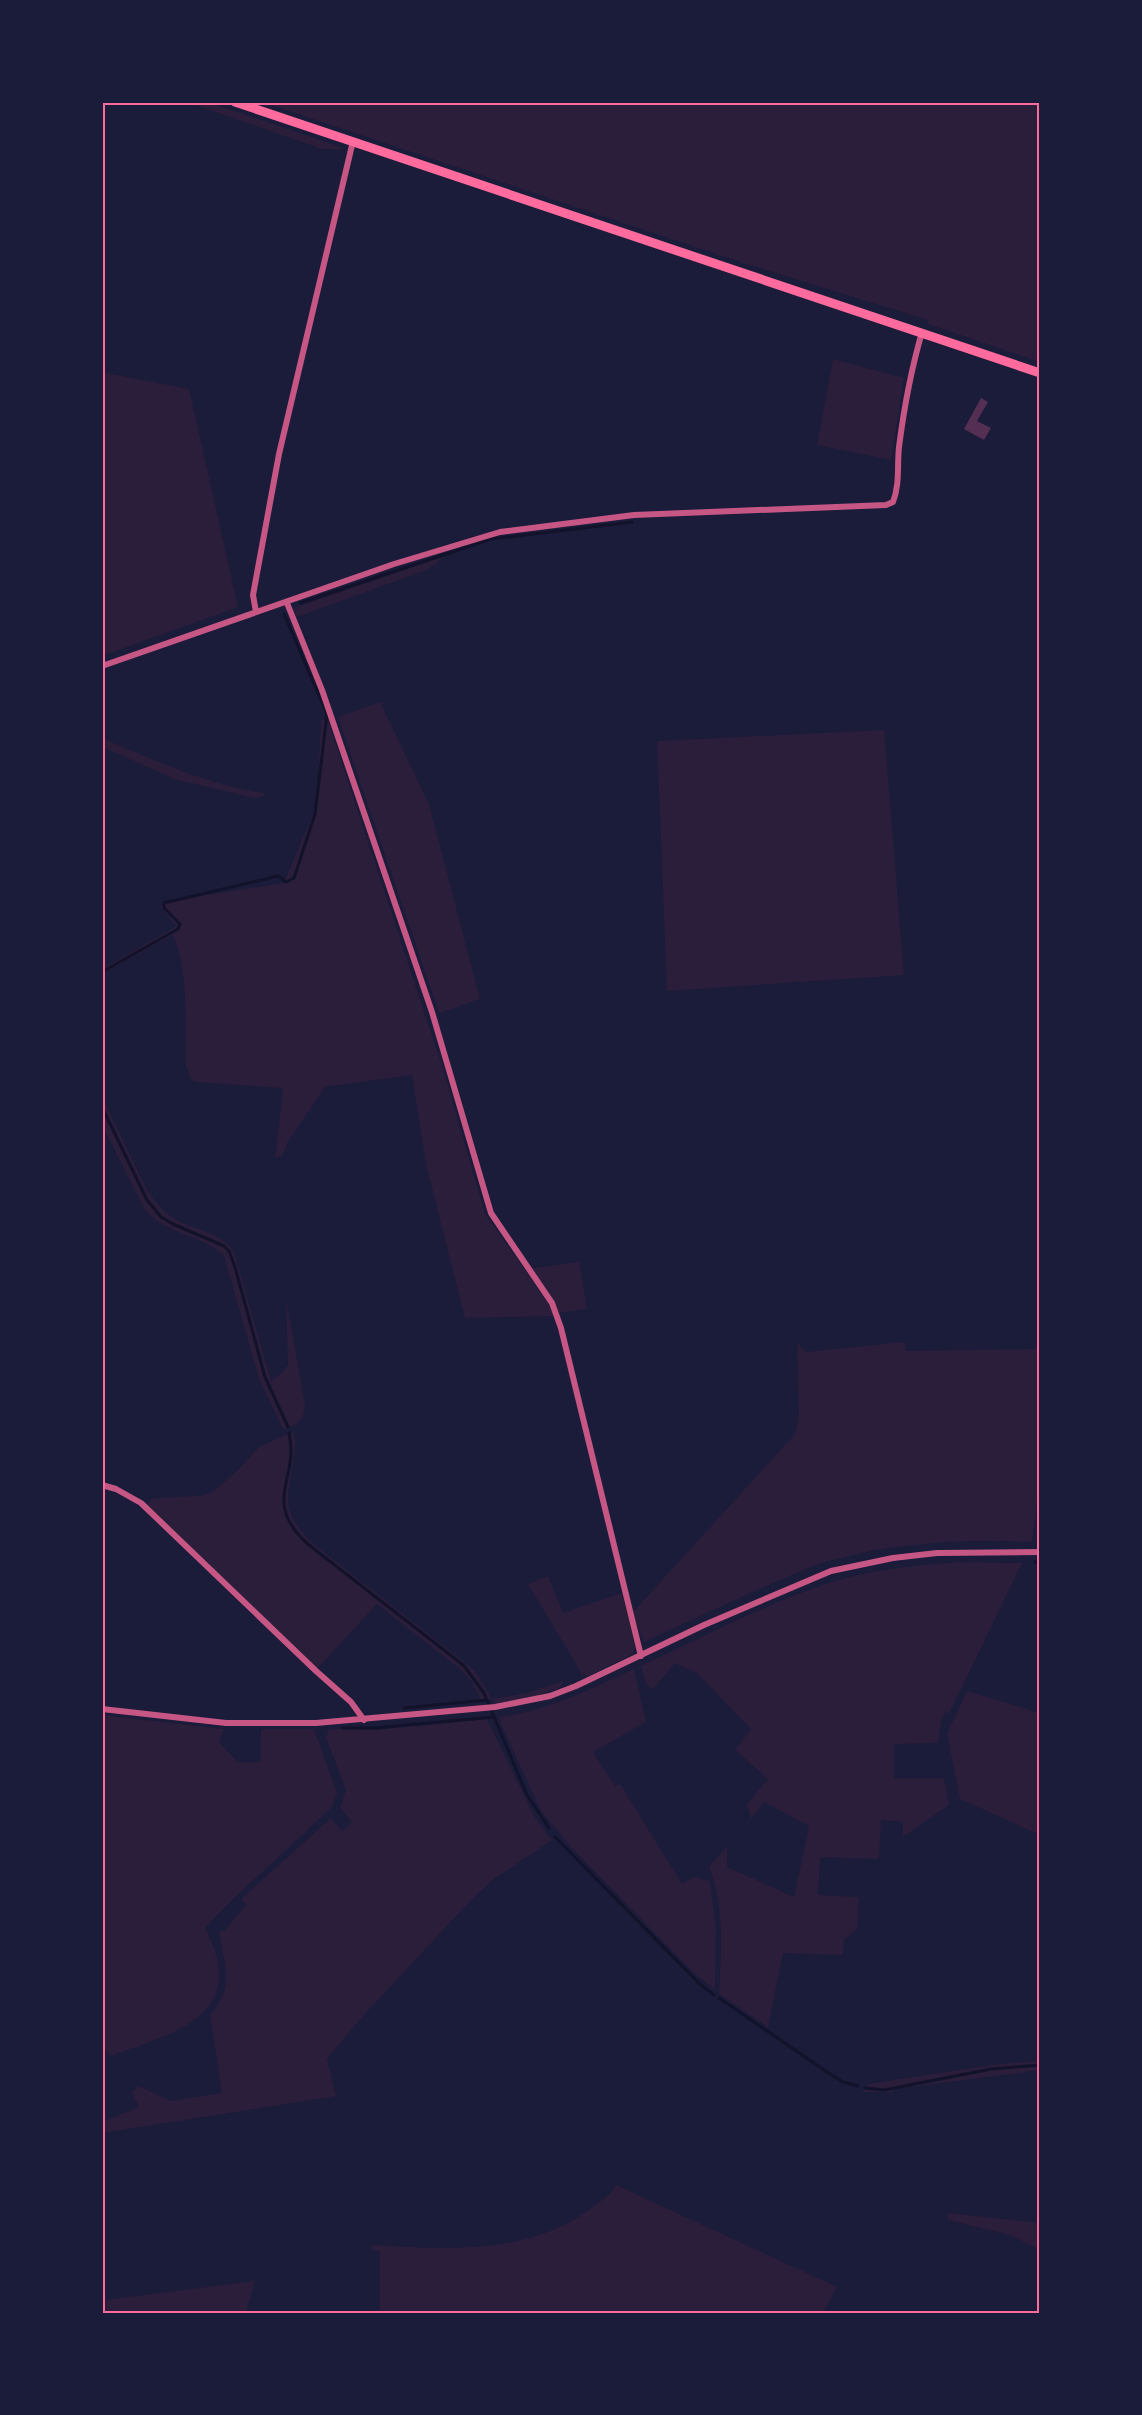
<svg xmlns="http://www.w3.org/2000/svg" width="1142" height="2415" font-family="Jost,sans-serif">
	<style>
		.green { fill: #2a1e3b }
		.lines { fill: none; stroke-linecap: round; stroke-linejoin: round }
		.stream { stroke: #12122b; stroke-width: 3 }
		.building { fill: #542f53 }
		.minor { stroke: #c65784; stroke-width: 6 }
		.primary { stroke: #ff6b9d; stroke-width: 9 }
		.neatline { fill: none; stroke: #ff6b9d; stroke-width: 2 }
	</style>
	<rect width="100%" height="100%" fill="#1b1b3a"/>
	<!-- green -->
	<path class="green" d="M187,102H208L341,147L342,149H322Z
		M262,102H1040V362L928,324V320L750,265Z
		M833,359L904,378L891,460L817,445Z
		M102,372L189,389L238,607L102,656Z
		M442,557L437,563L426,570L297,617L294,608Z
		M380,702L429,804L480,999L439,1013L338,717Z
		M327,718L443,1069L485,1214L549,1304L555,1316L465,1318L426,1164L412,1075L325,1087L287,1143L283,1155L275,1158L283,1090L281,1088L198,1082L192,1081L186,1066C185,1026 189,972 173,935L102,974V969L177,926L161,908L162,902L284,883L317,804L321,721Z
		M884,730L904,975L667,991L657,741Z
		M102,738C157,761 206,785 266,793L263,796L255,798L177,780L102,747Z
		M102,1097L148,1192C156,1202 164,1213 175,1219C195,1230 221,1232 234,1252L271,1381L284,1371L288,1365L286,1298L305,1405C304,1422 297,1425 283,1429L259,1379L224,1256C202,1233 167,1236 145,1210L102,1125Z
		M579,1262L587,1309L559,1313L555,1303L532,1268Z
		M797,1342L806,1352L905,1342L906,1351L1040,1349V1478L1032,1542C965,1539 898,1542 833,1560C812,1565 792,1575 773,1583C730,1602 687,1622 644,1642L632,1613L795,1434L799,1415Z
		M293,1432C297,1441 295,1450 293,1460C287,1501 281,1511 312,1543L459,1658L475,1671L492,1699L527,1693L563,1681L560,1688L535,1696L494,1704L492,1699L481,1700L471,1680L461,1670L377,1604L317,1669L147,1505L150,1500L154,1498L199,1496L211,1493L236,1472L259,1447Z
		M959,1562L1022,1563L949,1714L946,1711L941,1722L938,1743L894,1744V1778H944L949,1805L903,1837V1822L881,1820L879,1859L820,1857L818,1895L859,1897L857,1929L844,1940L843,1955L783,1953L768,2027L719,1994C721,1953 725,1905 709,1867L727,1846V1867L794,1897L809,1826L764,1802L751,1819L747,1804L768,1779L735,1750L751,1729L697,1673L675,1663L652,1690L645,1682L641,1666C708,1635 775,1598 846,1578C883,1568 921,1565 959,1562Z
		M548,1576L563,1613L622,1593L635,1647L633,1654L588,1676L578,1673L581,1672L528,1584Z
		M634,1669L646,1722L593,1752L615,1786L620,1784L682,1884L694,1877L710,1881L716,1927L715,1990L691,1970L571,1847L541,1811L501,1724L499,1717C548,1711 590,1689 634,1669Z
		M967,1691L1040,1713V1835L960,1799L947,1734Z
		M102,1715L224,1729L219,1742L238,1762H260L261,1729H314L337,1793L331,1808L230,1902L205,1928C250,2015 178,2032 110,2056L102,2045Z
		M487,1719L534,1816L552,1840L495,1878L473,1898L362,2017L327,2059L336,2096L102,2133V2122L139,2107L132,2092L138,2086L171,2101L222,2093L210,2015C236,1985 224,1966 219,1931H224L246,1905L241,1899L331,1818L342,1831L352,1822L340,1808L346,1790L326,1737L329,1729L375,1730Z
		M1040,2061V2070L895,2089L892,2092H862L868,2084L993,2065Z
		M616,2185L837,2287L823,2313H380V2251L373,2250L371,2245C446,2249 524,2256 589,2210C598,2203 611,2195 616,2185Z
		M948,2213L1040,2223V2250L1010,2235L948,2220Z
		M255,2281L246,2313H102V2292L104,2300Z"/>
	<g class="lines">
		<!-- stream -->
		<path class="stream" d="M300,603L491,539L632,522
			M102,972L178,929L180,924L164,908V903L278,876L286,882L294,878L315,814L327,714L284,614
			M102,1107L147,1200L161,1217L173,1224L224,1246L229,1251L235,1267L265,1377L288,1427
			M289,1433C300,1479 260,1502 309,1545L453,1657L464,1666L484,1693L527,1795L549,1828
			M1035,1562L1040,1563
			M404,1708L487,1700
			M343,1728H374L494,1717
			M555,1837L700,1984L714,1995
			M719,1998L830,2074L843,2082L858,2086
			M865,2088L884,2090L991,2069L1040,2065"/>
	</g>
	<!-- building -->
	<path class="building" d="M981,398L988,402L977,421L991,428L984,440L964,429Z"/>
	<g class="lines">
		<!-- minor -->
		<path class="minor" d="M287,603L322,690L432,1012L491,1213L552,1303L561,1328L641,1656
			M256,612L253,595L279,454L353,141
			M102,666L394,564L500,532L634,515L886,505L893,502C900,484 897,465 899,447C904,408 911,370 922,332
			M102,1485L116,1489L141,1503L316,1671L351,1702L364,1720
			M102,1709L226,1723H316L495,1707L550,1696L576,1686L704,1625L831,1571L893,1558L937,1553L1040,1552"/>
		<!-- primary -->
		<path class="primary" d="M235,102L1040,373"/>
	</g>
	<!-- border -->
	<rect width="1142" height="2415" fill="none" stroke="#1b1b3a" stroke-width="207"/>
	<rect x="104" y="104" width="934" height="2208" class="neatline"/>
</svg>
